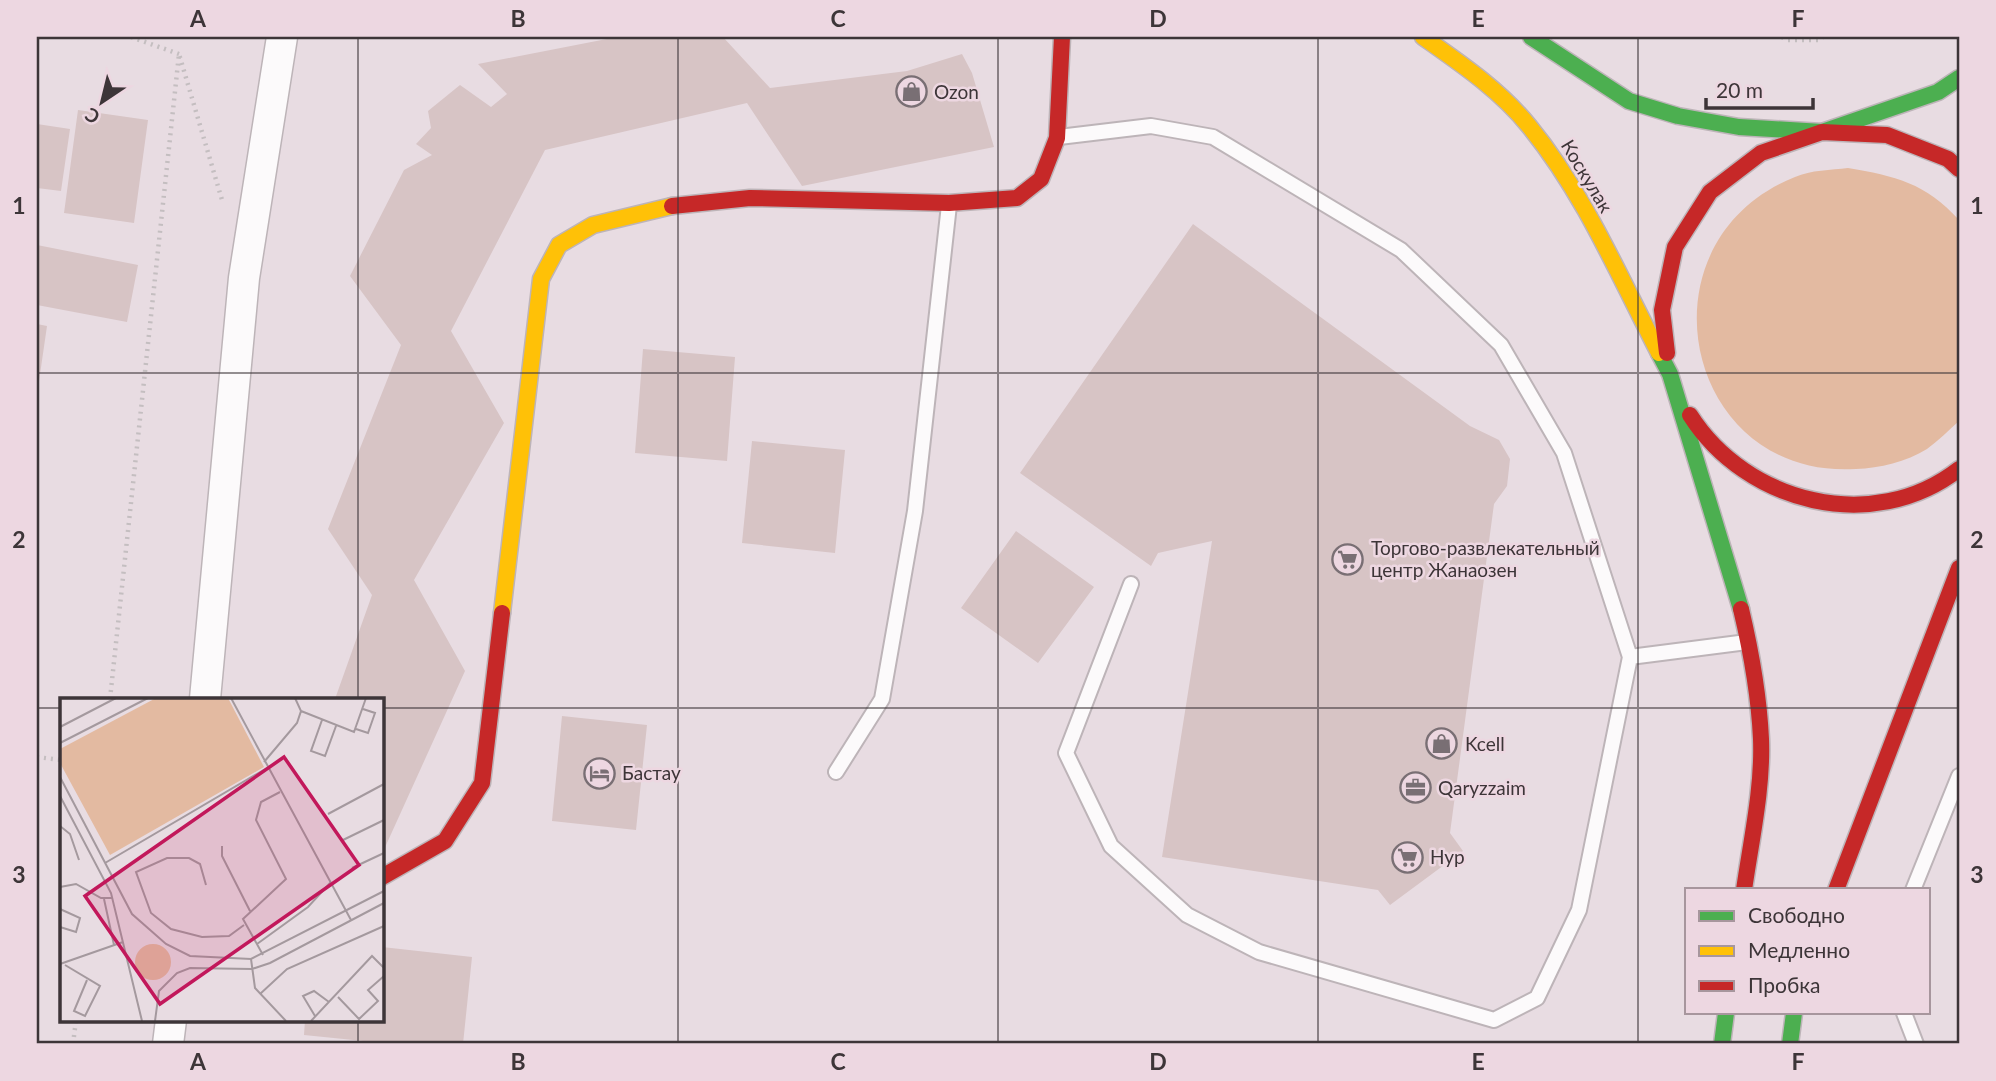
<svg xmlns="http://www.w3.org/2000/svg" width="1996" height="1081" font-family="Lato,sans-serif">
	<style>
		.green { fill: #e3baa1 }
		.building { fill: #d7c4c5 }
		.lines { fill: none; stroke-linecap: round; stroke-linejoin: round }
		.lane-casing { stroke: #bdb4b8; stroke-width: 18 }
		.street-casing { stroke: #bdb4b8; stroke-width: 33 }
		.fast-casing { stroke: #bdb4b8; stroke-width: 19 }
		.slow-casing { stroke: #bdb4b8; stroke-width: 19 }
		.jam-casing { stroke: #bdb4b8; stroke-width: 19 }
		.path { stroke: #c4bec0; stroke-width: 4.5; stroke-dasharray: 2 5; stroke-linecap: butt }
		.lane { stroke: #fcfafb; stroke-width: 14 }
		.street { stroke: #fcfafb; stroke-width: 30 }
		.fast { stroke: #4caf50; stroke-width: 16 }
		.slow { stroke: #ffc107; stroke-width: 16 }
		.jam { stroke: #c62828; stroke-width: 16 }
		.grid { fill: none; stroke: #3d3538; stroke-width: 2; stroke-opacity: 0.55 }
		.labels { text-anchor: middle; stroke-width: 5; stroke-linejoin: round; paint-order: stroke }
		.poi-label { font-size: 19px; fill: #3d3538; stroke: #edd7e1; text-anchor: start }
		.street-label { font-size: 19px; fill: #3d3538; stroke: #edd7e1 }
		.inset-road { fill: none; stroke: #a4999e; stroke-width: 2 }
		.view { fill: #c2185b; fill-opacity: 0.15; stroke: #c2185b; stroke-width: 3.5 }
		.inset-edge { fill: none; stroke: #3d3538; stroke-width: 3.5 }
		.neatline { fill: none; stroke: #3d3538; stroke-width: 2.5 }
		.grid-label { font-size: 23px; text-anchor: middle; font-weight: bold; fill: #3d3538 }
	</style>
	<rect width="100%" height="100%" fill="#e8dce2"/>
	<!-- green -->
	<path class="green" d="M1848,168C1895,176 1926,183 1959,220V421C1949,430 1938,441 1927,449C1906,462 1880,468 1856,469C1684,480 1633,242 1795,177C1811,170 1831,170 1848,168Z"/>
	<!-- building -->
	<path class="building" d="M617,37H723L770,88L907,71L962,54L972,73L994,147L802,186L747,103L545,150L451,331L504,423L414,580L465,671L382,854V699H335L372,595L328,529L401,345L350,276L404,170L432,155L416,144L431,128L428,111L460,85L491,107L507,94L478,64Z
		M78,110L148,120L134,223L64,213Z
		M37,124L70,129L61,191L37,188Z
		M1193,224L1470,426L1499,440L1510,459L1507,486L1494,504L1450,833L1463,851L1390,905L1378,890L1162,857L1212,541L1158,553L1151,566L1020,473Z
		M37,245L138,265L127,322L37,305Z
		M37,324L47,326L38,388H37Z
		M643,349L735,357L727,461L635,453Z
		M752,441L845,450L835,553L742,543Z
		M1016,531L1094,587L1038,663L961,608Z
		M562,716L647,725L636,830L552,821Z
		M382,947L472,957L463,1044H393L304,1035L305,1020H382Z"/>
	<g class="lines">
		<defs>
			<path id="lane" d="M1059,137L1151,126L1213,137L1401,250L1501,345L1564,453L1630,657L1579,910L1537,998L1494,1020L1259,952L1187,915L1111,846L1066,753L1131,584
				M1630,657L1747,642
				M836,772L882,699L915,511L949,205
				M1913,890L1959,776
				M1904,1013L1916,1044"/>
			<path id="street" d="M205,699L244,278L282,37
				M168,1044L171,1020"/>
			<path id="fast" d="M1531,37L1629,101L1678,116L1739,127L1822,132L1938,92L1959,78
				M1659,353L1670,374L1741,609
				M1722,1044L1726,1013
				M1790,1044L1794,1013"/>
			<path id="slow" d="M1423,37C1460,63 1500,90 1529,126C1584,193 1619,276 1659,353
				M502,613L541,279L559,245L593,225L672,206"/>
			<path id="jam" d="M672,206L750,198L949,203L1017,198L1041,179L1057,138L1062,37
				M1667,353L1662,310L1675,247L1710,192L1761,153L1822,132L1887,135L1948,159L1959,169
				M1690,415C1746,503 1873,536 1959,469
				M1741,609C1751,651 1759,696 1761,739C1763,788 1751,841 1744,890
				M382,877L445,841L482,783L502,613
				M1836,890L1959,568"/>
		</defs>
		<!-- lane casing -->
		<use href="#lane" class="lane-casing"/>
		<!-- street casing -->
		<use href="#street" class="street-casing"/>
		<!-- fast casing -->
		<use href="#fast" class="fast-casing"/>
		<!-- slow casing -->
		<use href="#slow" class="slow-casing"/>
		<!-- jam casing -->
		<use href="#jam" class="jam-casing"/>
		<!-- path -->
		<path class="path" d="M131,37L179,54
			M1782,37L1786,40H1819L1823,37
			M110,699L179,54L222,200
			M37,757L61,760
			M73,1044L76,1020"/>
		<!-- lane -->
		<use href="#lane" class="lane"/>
		<!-- street -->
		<use href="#street" class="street"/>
		<!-- fast -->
		<use href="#fast" class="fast"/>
		<!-- slow -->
		<use href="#slow" class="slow"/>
		<!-- jam -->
		<use href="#jam" class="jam"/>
	</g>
	<!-- grid -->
	<path class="grid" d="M358,37V699M678,37V1044M998,37V1044M1318,37V1044M1638,37V1044M37,373H1959M37,708H61M382,708H1959M358,1020V1044"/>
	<!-- icons -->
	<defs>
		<symbol id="shop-ring" viewBox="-11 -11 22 22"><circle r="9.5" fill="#edd7e1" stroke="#796f74" stroke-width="1.5"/><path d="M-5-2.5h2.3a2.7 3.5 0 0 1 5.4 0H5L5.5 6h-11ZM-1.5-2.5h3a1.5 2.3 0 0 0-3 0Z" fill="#796f74"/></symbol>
		<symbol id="supermarket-ring" viewBox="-11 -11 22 22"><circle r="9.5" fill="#edd7e1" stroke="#796f74" stroke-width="1.5"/><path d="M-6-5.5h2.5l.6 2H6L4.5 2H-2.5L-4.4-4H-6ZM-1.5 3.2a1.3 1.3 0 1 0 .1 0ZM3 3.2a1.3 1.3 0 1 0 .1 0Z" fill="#796f74"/></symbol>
		<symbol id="hotel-ring" viewBox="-11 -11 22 22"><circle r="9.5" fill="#edd7e1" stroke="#796f74" stroke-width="1.5"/><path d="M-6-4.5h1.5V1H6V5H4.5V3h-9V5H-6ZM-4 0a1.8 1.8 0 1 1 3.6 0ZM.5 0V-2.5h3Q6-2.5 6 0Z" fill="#796f74"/></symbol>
		<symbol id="office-ring" viewBox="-11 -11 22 22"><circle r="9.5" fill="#edd7e1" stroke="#796f74" stroke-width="1.5"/><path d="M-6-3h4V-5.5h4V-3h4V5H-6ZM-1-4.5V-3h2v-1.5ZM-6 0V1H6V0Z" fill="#796f74"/></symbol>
	</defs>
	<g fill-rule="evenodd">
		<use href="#shop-ring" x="894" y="74" width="35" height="35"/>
		<use href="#supermarket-ring" x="1330" y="542" width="35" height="35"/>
		<use href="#shop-ring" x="1424" y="726" width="35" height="35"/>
		<use href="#hotel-ring" x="582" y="756" width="35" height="35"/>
		<use href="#office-ring" x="1398" y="770" width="35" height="35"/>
		<use href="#supermarket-ring" x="1390" y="840" width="35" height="35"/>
	</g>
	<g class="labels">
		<!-- poi labels -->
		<g class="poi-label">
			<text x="934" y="99">Ozon</text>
			<text x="1371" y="555">Торгово-развлекательный<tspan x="1371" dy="22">центр Жанаозен</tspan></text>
			<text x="1465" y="751">Kcell</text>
			<text x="622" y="780">Бастау</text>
			<text x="1438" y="795">Qaryzzaim</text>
			<text x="1430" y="864">Нур</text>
		</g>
		<!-- street labels -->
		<g class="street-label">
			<text transform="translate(1587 176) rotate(59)" y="7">Коскулак</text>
		</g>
	</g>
	<!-- overview -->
	<g transform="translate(60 698)">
		<rect width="324" height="324" fill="#e8dce2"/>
		<path d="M96,0H168L204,69L50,157L0,65V51ZM75 264a18 18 0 1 1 36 0a18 18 0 1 1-36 0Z" fill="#e3baa1"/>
		<path class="inset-road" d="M171,0L291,222M241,13L294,34L306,0M262,22L251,53L265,58L276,28M0,29L56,0M296,31L308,35L315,15L303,11M0,45L88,0M204,64L237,25L241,13L235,0M0,79L72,216L106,246L130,258L191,261L324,193M0,98L51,195L82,323M268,116L324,86M0,128L10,136L19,162M283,142L324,122M162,148V158L190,213M45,165L207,70M292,170L324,155M146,187L140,166L129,160H107L76,174L91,215L111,231L142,239L169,238L184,227M0,189L16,186L41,200H52M44,201L54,247M0,211L20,220L16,234L0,229M197,246L248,209L270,185M203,257L183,221L226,181L196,122L201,104L220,94M191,261L195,290L226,323M0,266L63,244M5,267L40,288L25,318L14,313L27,282M200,296L227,271L324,228M278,299L299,321L318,303L308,292L324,278M255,318L243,298L254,293L269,304M95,323L99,293L117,275L130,270L192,271L210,265L324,205M251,323L312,258L324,270"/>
		<path class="view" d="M224,59L299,167L100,306L25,198Z"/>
		<rect width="324" height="324" class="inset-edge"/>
	</g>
	<!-- border -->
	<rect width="1996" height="1081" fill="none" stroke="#edd7e1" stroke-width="77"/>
	<!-- legend -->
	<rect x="1685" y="888" width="245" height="126" fill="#edd7e1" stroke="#a7969d" stroke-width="2"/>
	<rect x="1699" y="911" width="35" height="10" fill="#4caf50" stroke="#a7969d" stroke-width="2"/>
	<text x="1748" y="923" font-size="21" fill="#3d3538">Свободно</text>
	<rect x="1699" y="946" width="35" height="10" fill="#ffc107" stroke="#a7969d" stroke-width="2"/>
	<text x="1748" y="958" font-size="21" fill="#3d3538">Медленно</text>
	<rect x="1699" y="981" width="35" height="10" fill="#c62828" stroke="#a7969d" stroke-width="2"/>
	<text x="1748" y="993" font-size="21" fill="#3d3538">Пробка</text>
	<!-- north arrow -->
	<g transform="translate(102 102) rotate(215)" stroke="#edd7e1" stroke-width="5" paint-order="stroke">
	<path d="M0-5L12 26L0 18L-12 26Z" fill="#3d3538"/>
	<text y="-10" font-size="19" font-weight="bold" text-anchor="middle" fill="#3d3538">С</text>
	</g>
	<!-- scale -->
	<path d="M1706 98v10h107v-10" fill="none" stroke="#3d3538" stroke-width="3.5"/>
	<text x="1716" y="98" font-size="21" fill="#3d3538" stroke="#edd7e1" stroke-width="5" paint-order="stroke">20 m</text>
	<rect x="38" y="38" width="1920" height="1004" class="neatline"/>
	<g class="grid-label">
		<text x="198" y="27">A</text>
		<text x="518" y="27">B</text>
		<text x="838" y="27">C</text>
		<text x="1158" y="27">D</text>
		<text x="1478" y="27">E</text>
		<text x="1798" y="27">F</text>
		<text x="19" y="214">1</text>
		<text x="1977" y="214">1</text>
		<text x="19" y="548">2</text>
		<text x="1977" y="548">2</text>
		<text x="19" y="883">3</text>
		<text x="1977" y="883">3</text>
		<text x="198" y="1070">A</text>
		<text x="518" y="1070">B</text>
		<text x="838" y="1070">C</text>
		<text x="1158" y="1070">D</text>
		<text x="1478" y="1070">E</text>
		<text x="1798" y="1070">F</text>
	</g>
</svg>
